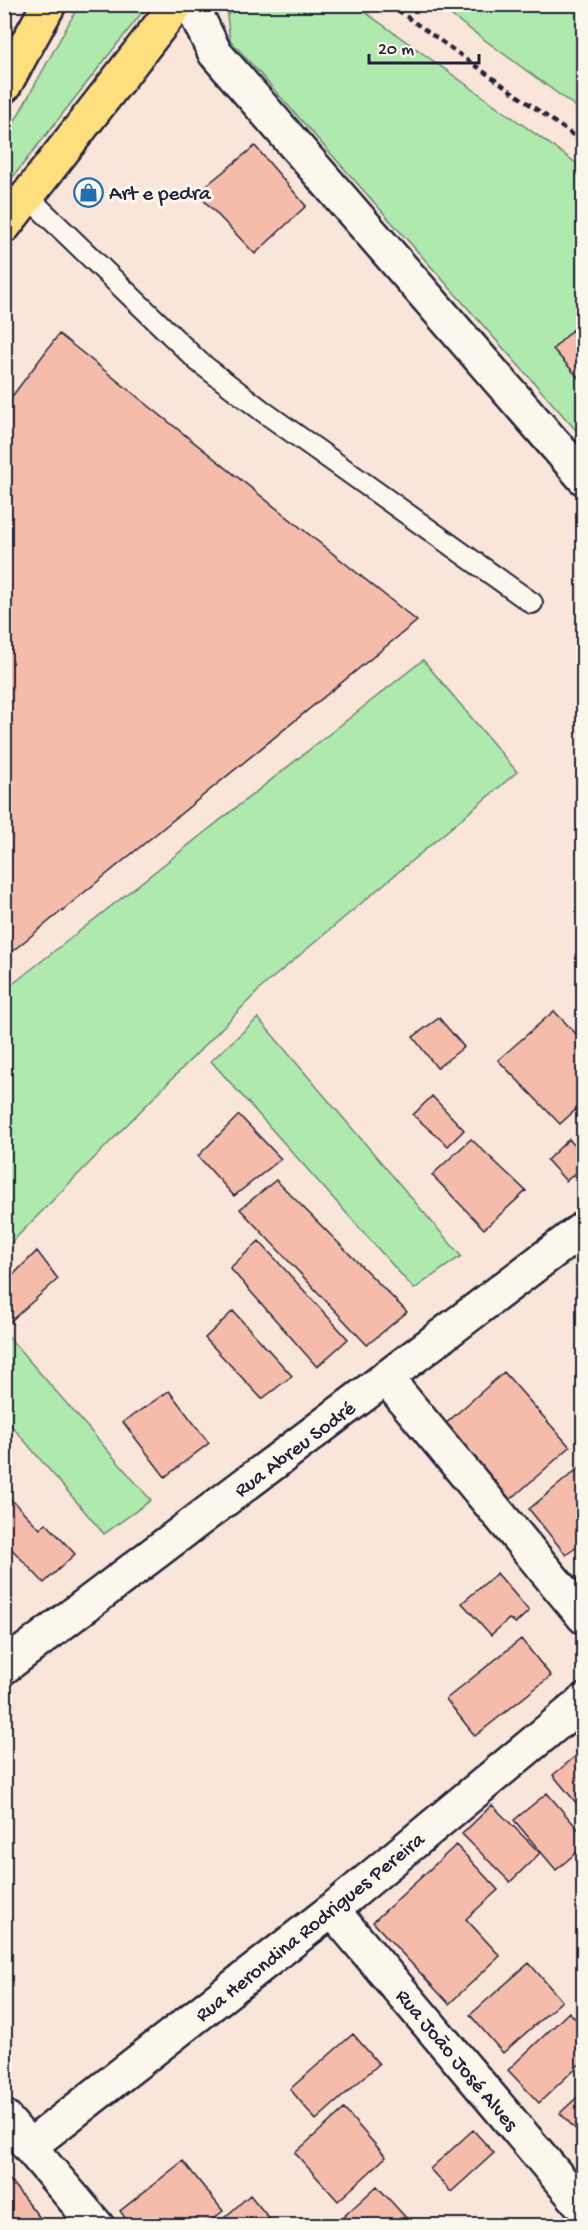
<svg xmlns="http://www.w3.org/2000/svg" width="588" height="2230" font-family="'Gochi Hand',sans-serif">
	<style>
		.green { fill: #b0e9ad; stroke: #698674; stroke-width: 1.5 }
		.building { fill: #f5bcac; stroke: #22223b; stroke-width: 1.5 }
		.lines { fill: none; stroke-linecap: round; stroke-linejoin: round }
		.lane-casing { stroke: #22223b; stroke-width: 24 }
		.street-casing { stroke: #22223b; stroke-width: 38 }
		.secondary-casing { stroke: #22223b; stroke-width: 38 }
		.highway-casing { stroke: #22223b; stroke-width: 38 }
		.path { stroke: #22223b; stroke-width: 4; stroke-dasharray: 6 4.5; stroke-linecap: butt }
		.lane { stroke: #fbf7ec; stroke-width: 20 }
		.street { stroke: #fbf7ec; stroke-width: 33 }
		.secondary { stroke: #fbf7ec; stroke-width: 33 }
		.highway { stroke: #fddf80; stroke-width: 33 }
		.labels { text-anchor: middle; stroke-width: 6; stroke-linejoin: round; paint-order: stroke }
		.poi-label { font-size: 21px; fill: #22223b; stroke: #fbf7ec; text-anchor: start }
		.street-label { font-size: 21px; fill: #22223b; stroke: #fbf7ec }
	</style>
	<rect width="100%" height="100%" fill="#f9e5d9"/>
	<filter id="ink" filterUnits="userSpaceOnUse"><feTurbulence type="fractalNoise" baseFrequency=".0167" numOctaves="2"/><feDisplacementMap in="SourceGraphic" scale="12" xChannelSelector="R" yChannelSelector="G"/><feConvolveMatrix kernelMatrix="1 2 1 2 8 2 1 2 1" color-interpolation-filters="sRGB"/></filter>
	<g filter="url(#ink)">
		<!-- green -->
		<path class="green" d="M79,5H148L5,187V139Z
			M236,5H355L583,168V438L230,40L227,16Z
			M437,5H583V112Z
			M423,660L517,772L263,986L5,1249V990Z
			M258,1018L461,1256L414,1289L211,1061Z
			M5,1333L151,1500L104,1534L5,1418Z"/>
		<!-- building -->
		<path class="building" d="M255,146L306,206L255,254L197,193Z
			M584,319V384L553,349Z
			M59,334L417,621L4,958V407Z
			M554,1011L584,1042V1102L560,1124L498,1060Z
			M439,1018L464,1047L437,1068L413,1037Z
			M432,1096L464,1130L448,1146L413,1115Z
			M239,1115L281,1159L234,1196L198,1156Z
			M471,1139L526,1191L484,1229L432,1175Z
			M569,1139L584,1157V1166L566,1181L547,1160Z
			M276,1180L407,1312L367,1345L240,1209Z
			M259,1241L348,1339L317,1367L230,1268Z
			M37,1251L58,1279L5,1326L4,1284Z
			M233,1311L292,1376L262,1399L205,1338Z
			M504,1372L570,1447L510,1500L444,1425Z
			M169,1391L209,1443L165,1477L123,1422Z
			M580,1467L584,1471V1541L566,1555L529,1509Z
			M4,1492L40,1529L46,1523L75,1554L44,1583L4,1541Z
			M497,1573L529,1611L516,1623L509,1619L491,1635L462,1603Z
			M521,1639L551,1676L475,1736L446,1699Z
			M584,1749V1808L582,1810L553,1775Z
			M547,1793L584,1836V1846L556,1870L514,1820Z
			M492,1805L540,1853L510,1882L462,1834Z
			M456,1845L498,1890L466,1919L500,1956L449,2004L373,1922Z
			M529,1963L562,2001L503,2053L470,2015Z
			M569,2012L584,2028V2060L539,2103L508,2070Z
			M353,2034L379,2064L316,2120L290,2089Z
			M584,2091V2138L560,2113Z
			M344,2109L386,2157L338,2201L295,2153Z
			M473,2130L494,2153L451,2192L430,2169Z
			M183,2161L223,2211L205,2226H131L120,2211Z
			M4,2173L40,2218L30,2226H4Z
			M377,2186L408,2220L402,2226H349L342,2218Z
			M250,2195L273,2223L270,2226H215Z"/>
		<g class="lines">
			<defs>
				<path id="lane" d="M27,196L199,362L264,412L532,603"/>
				<path id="street" d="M197,4L198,18L215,53L584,478
					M386,1378L584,1617
					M332,1910L584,2208
					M4,2117L97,2226
					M30,2146L332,1910L584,1701"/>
				<path id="secondary" d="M4,1667L584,1228"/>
				<path id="highway" d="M4,86L49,4
					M4,226L177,4"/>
			</defs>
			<!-- lane casing -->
			<use href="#lane" class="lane-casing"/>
			<!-- street casing -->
			<use href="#street" class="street-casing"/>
			<!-- secondary casing -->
			<use href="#secondary" class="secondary-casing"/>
			<!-- highway casing -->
			<use href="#highway" class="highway-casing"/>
			<!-- path -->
			<path class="path" d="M389,4L584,143"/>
			<!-- lane -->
			<use href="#lane" class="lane"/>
			<!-- street -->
			<use href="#street" class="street"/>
			<!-- secondary -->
			<use href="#secondary" class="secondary"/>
			<!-- highway -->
			<use href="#highway" class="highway"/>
		</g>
	</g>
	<!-- icons -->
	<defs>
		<symbol id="shop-ring" viewBox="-11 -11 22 22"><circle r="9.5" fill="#fbf7ec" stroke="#1f6fb2" stroke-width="1.5"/><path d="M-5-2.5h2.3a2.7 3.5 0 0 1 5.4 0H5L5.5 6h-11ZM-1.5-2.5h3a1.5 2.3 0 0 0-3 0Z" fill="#1f6fb2"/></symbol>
	</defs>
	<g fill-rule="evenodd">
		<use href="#shop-ring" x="72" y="176" width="33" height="33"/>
	</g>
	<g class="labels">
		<!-- poi labels -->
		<g class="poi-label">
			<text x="109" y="199">Art e pedra</text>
		</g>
		<!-- street labels -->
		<g class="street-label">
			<text transform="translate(294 1448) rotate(-37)" y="7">Rua Abreu Sodré</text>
			<text transform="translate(309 1926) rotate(-39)" y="7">Rua Herondina Rodrigues Pereira</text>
			<text transform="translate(458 2059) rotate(50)" y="7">Rua João José Alves</text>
		</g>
	</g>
	<!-- margin -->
	<rect width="588" height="2230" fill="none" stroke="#fbf7ec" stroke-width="24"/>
	<rect x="12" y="12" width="564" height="2206" fill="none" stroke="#22223b" stroke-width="2" filter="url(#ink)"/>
	<!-- scale -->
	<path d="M369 54v9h110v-9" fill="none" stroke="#22223b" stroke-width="3"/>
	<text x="378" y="54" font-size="18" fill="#22223b" stroke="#fbf7ec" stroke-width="4.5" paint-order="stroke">20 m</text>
</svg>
